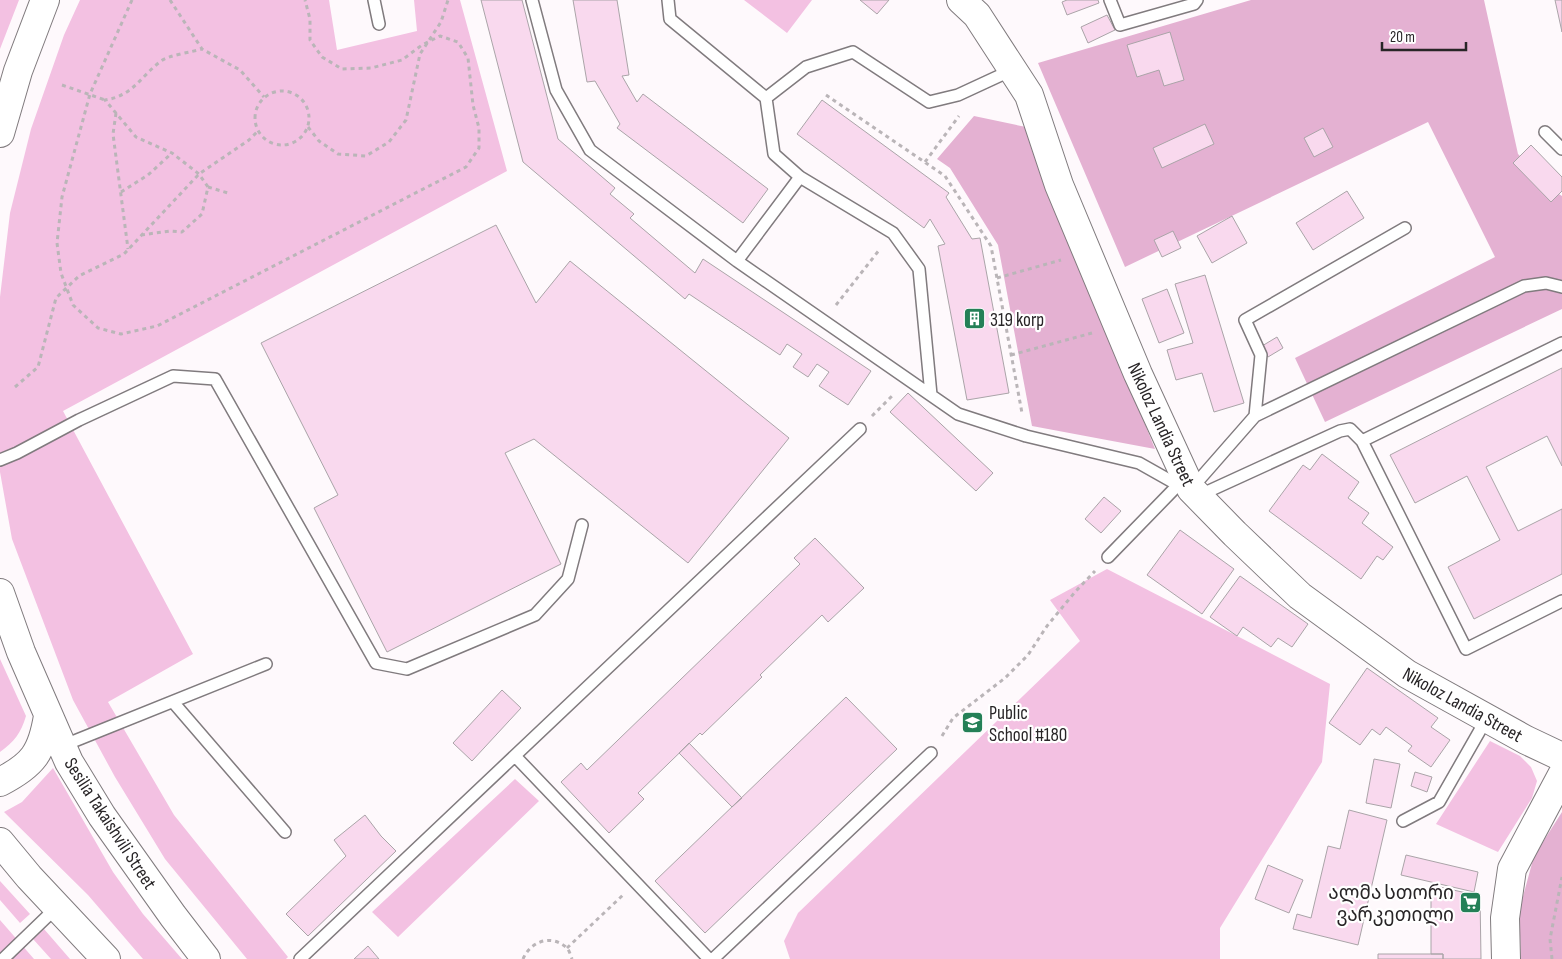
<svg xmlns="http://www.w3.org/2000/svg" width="1562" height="959" font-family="'Sofia Sans Condensed','Noto Sans Georgian',sans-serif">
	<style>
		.green { fill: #f3c1e2 }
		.forest { fill: #e4b1d2 }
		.building { fill: #f9d9ee; stroke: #aaa4a8 }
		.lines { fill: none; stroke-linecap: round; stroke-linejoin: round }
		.lane-casing { stroke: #807b7e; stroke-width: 14 }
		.secondary-casing { stroke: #807b7e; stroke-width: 30 }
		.path { stroke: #bab5b8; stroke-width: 3; stroke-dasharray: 4 4; stroke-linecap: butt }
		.lane { stroke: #fff; stroke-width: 11 }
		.secondary { stroke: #fff; stroke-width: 28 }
		.labels { text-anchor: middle; stroke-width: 4.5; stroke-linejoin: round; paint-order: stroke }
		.poi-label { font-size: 19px; fill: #282527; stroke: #fff; text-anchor: start }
		.street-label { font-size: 19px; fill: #282527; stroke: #fff }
	</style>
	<rect width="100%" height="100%" fill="#fef9fc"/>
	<!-- green -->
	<path class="green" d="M0,0H19L0,49Z
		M80,0H329L337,50L417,31L414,0H460L507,171L63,411L193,654L108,702L174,815L288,957L286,959H247L165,859L115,777L73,700L12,539L0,472V297L10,213L31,129L64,35Z
		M744,0H812L787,33Z
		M1107,569L1330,684L1322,762L1220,928V959H790L784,941L798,913L1080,641L1050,600Z
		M0,659L26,716C21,733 14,742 0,752Z
		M1490,741L1520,756L1531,767L1537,781L1532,798L1498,852L1436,824Z
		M53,768L113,872L143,914L182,959H143L88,895L4,812L22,802Z
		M515,779L539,801L398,937L372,912Z
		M0,881L30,914L20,923L0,900Z
		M0,920L34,959H0Z
		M44,929L70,959H51L33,939Z"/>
	<!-- forest -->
	<path class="forest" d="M1251,0H1484L1518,154L1554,191L1562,196V309L1325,422L1295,358L1495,257L1428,122L1125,267L1038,63Z
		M974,116L1026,127L1155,449L1032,426L998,245L950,168L937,159Z
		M1562,812V959H1521L1519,911L1534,856Z"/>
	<!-- building -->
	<path class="building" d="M481,0H522L558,139L615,188L610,194L634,214L630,218L695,273L703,259L871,371L848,405L819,386L829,372L817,364L808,377L793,367L802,354L787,344L780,355L689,294L685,299L523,162Z
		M573,0H617L629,75L622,76L637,102L643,94L768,189L743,223L617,128L620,124L595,81L587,82Z
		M860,0H889L877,14Z
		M1067,0H1098L1099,3L1067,15L1062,2Z
		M1555,0H1562V32Z
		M1107,15L1115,30L1088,43L1081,27Z
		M1170,32L1184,80L1164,86L1159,70L1137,77L1127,45Z
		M822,100L949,193L946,197L972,239L980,238L1009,393L967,400L938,246L945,244L930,219L924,228L797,134Z
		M1205,124L1214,144L1162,168L1153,148Z
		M1323,128L1333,147L1314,157L1304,138Z
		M1531,145L1562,177V191L1551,202L1513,163Z
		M1347,191L1364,218L1313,250L1296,223Z
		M1232,216L1247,243L1212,263L1197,236Z
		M496,225L536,303L570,261L789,438L688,563L534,439L505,453L561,564L387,652L314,508L338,495L261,343Z
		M1173,231L1181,248L1162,257L1154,240Z
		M1205,275L1244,403L1214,412L1202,373L1176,380L1167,350L1193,343L1175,284Z
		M1167,289L1184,333L1159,343L1142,299Z
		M1277,337L1283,348L1268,357L1262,346Z
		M1562,368V466L1547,436L1486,467L1518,531L1562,509V574L1474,619L1448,567L1500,540L1467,476L1415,503L1390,455Z
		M908,393L993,473L976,491L890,412Z
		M1322,454L1359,482L1348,498L1369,513L1362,523L1393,547L1383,560L1377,556L1361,579L1269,511L1303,465L1310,470Z
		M1104,497L1121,511L1101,533L1085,519Z
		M1180,530L1234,569L1202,614L1147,575Z
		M815,538L864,588L828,622L822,615L760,675L762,677L702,735L700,733L638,793L644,799L609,833L561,782L581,763L587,770L800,564L794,558Z
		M1240,576L1308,624L1292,647L1278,638L1271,647L1243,627L1237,636L1210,617Z
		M1367,668L1438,718L1431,727L1450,740L1431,767L1408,751L1412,746L1386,727L1380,735L1372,729L1360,745L1329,723Z
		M502,690L521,708L472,761L453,743Z
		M846,697L897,749L705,933L655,881Z
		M689,743L742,798L732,807L679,753Z
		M1374,759L1400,764L1391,808L1366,803Z
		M1415,772L1432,777L1427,792L1411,786Z
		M1349,810L1387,820L1358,945L1293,929L1297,914L1311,918L1328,846L1340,849Z
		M365,815L381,836L396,851L308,936L286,914L346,856L334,840Z
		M1406,855L1478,872L1474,892L1401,875Z
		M1268,865L1303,880L1289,913L1255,899Z
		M1431,885L1480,896L1481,959H1443V954H1431Z
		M368,946L379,959H354Z
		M1378,954H1443V959H1378Z"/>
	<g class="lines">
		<defs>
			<path id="lane" d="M374,0L379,24
				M532,0L556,90L590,150L737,261L958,414L1026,436L1139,463L1178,485L1191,489L1255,416L1261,355L1245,320L1405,228
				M668,0L670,19L766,98L806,67L853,52L929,102L958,95L1012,70
				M1110,0L1120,25L1194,4L1197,0
				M766,98L774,154L800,177L893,233L919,269L931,395
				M1545,132L1562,149
				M737,261L800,177
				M1255,416L1524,286L1546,283L1562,287
				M1362,441L1562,343
				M0,460L17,453L79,420L173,376L215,379L376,663L407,669L535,615L568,579L582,525
				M1198,496L1340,431L1350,429L1362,441L1466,649L1562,601
				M1108,557L1178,485
				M173,702L285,832
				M62,746L266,664
				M515,756L709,959
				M1403,821L1439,802L1487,718
				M3,959L57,907
				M300,959L860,429
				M713,959L931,753"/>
			<path id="secondary" d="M961,0L977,15L1029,95L1059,185L1138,374L1191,489L1235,534L1300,596L1407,674L1526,740L1562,757
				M0,133L18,71L45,0
				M0,593L21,652L69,762L102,816L173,916L206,959
				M0,782C33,765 42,753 48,716
				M0,842L29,877L106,959
				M1506,959L1505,918L1512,869L1562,775"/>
		</defs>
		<!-- lane casing -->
		<use href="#lane" class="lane-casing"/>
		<!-- secondary casing -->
		<use href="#secondary" class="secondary-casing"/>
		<!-- path -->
		<path class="path" d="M132,0L90,94L62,197L57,243L61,273L73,305L98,328L121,334L157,326L466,167L479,148V128L473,105L468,58L458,42L440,36L422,45L402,60L371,68L342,69L322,57L310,40V19L305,0
			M170,0L202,49L240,70L264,97
			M62,85L105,100
			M255 118a27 27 0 1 1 54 0a27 27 0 1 1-54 0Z
			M826,95L945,176L991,246L1022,413
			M116,113L113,134L128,249
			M308,127L319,141L338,154L366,156L389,142L406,120L420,54L441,22L448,0
			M925,162L959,116
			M208,187L228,193
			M121,192L148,175L172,153
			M141,235L170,231L182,232L202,214L208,187L199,174L172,153L136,137L105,100C133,96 141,76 161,61C169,55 192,52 202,49
			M997,278L1061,260
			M836,305L880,249
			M1011,355L1092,333
			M15,387L38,367L56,298L79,276L124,254L199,174L249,140L258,131
			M872,416L894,394
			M942,736L953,718L1005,678L1028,655L1047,626L1075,592L1095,571
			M567,948L623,895
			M523,959C530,942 551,933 567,948C569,950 571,956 572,959
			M1552,959L1550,939L1562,877"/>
		<!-- lane -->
		<use href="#lane" class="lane"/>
		<!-- secondary -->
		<use href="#secondary" class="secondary"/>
	</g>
	<!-- icons -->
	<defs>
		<symbol id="building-square" viewBox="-11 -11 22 22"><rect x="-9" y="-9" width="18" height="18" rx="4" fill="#248057" stroke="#fff"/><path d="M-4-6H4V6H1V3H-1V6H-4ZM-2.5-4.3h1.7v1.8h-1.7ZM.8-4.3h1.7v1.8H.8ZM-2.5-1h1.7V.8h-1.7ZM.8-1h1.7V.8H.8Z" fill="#fff"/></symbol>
		<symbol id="school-square" viewBox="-11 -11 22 22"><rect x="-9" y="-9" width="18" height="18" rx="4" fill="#248057" stroke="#fff"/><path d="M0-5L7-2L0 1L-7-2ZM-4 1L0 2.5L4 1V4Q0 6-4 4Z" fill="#fff"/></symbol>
		<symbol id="supermarket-square" viewBox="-11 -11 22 22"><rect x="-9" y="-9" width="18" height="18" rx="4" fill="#248057" stroke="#fff"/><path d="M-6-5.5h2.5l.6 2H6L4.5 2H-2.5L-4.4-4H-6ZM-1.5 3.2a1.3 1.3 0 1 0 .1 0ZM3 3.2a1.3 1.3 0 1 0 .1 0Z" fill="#fff"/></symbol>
	</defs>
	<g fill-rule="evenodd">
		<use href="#building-square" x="962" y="306" width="25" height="25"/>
		<use href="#school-square" x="960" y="710" width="25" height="25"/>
		<use href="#supermarket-square" x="1458" y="890" width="25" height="25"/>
	</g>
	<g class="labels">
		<!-- poi labels -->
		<g class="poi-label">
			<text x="990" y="326">319 korp</text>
			<text x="989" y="719">Public<tspan x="989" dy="22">School #180</tspan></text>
			<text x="1454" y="899" text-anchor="end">ალმა სთორი<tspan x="1454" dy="22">ვარკეთილი</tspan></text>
		</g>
		<!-- street labels -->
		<g class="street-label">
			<text transform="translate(1162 424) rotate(65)" y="7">Nikoloz Landia Street</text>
			<text transform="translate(1463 704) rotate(29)" y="7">Nikoloz Landia Street</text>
			<text transform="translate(111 823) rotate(57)" y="7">Sesilia Takaishvili Street</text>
		</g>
	</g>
	<!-- scale -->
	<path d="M1382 42v8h84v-8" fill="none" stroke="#282527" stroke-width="2.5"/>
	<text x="1390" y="42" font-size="15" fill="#282527" stroke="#ffffff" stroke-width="4" paint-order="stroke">20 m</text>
</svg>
